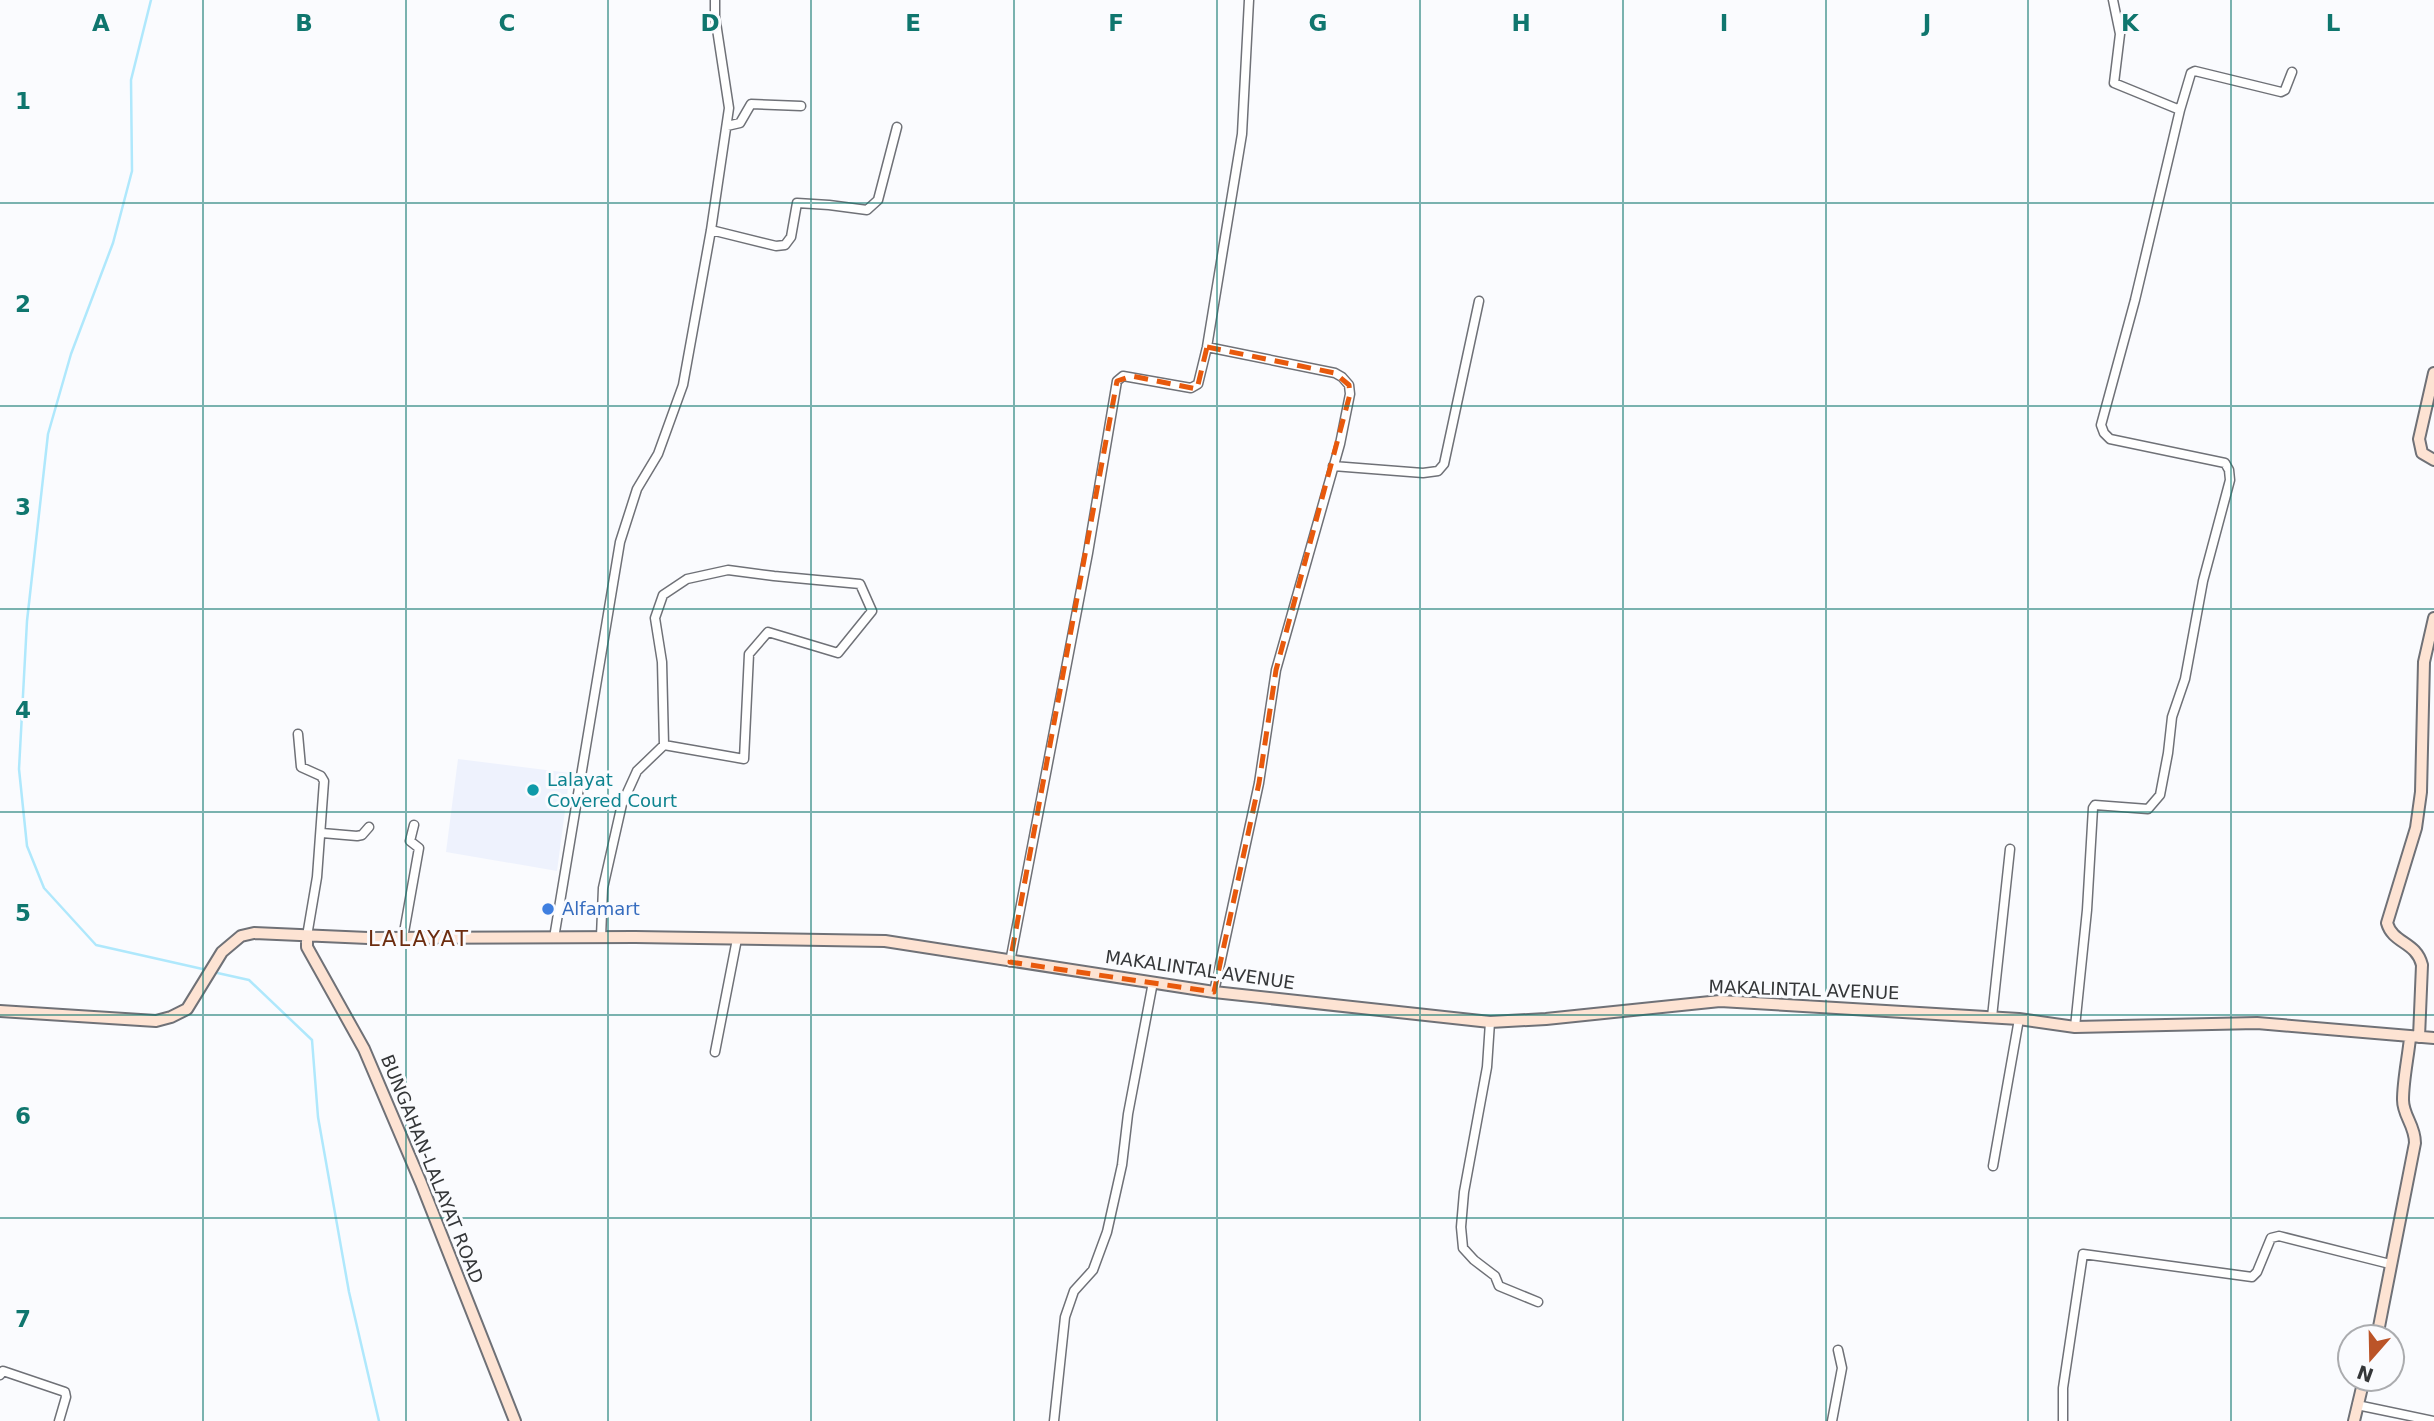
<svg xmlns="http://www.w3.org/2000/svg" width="2434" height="1421" font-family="'DejaVu Sans',sans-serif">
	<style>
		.built { fill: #eef2fd }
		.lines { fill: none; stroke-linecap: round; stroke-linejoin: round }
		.stream { stroke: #afe8fc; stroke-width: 2.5 }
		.street-casing { stroke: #6f7177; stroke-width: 11 }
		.secondary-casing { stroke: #6f7177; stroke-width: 14 }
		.street { stroke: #fff; stroke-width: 8 }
		.secondary { stroke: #fde3d3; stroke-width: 10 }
		.marked { fill: none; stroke: #e8590c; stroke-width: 5; stroke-dasharray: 14 9; stroke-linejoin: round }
		.grid { fill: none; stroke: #0f766e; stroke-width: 2; stroke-opacity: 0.55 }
		.culture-dot { fill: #0f9aa8; stroke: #fafbfe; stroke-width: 2.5 }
		.shop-dot { fill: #3f7fe0; stroke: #fafbfe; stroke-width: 2.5 }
		.labels { text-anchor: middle; stroke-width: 6; stroke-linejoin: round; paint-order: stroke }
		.culture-label { font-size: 18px; fill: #0d838f; stroke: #fafbfe; text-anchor: start }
		.shop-label { font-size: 18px; fill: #366cbe; stroke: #fafbfe; text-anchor: start }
		.street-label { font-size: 18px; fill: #343638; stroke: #fafbfe }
		.quarter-label { font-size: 21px; letter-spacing: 2px; fill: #6c2c0f; stroke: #fafbfe }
		.grid-label { font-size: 23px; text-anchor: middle; font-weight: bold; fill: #0f766e; stroke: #fafbfe; stroke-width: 6; stroke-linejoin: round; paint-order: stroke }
	</style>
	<rect width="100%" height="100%" fill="#fafbfe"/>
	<!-- built -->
	<path class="built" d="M458,759L570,773L557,871L446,852Z"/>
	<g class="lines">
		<!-- stream -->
		<path class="stream" d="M151,0L131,80L132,171L113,243L71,354L48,434L27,621L19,769L27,846L44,888L96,945L207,970
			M213,972L249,980L312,1040L318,1117L349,1292L379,1421"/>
		<defs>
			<path id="street" d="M2180,110L2191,73L2195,71L2281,92L2285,90L2292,72
				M727,126L740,123L751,104L801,106
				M711,230L776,246L785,245L791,237L797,203L829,205L867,210L878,200L897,127
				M1207,347L1335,373L1342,377L1349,385L1350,394L1340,444L1276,670L1259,783L1214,992
				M1333,466L1423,473L1438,471L1444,464L1479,301
				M298,734L301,767L321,776L324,781L317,877L307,936
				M322,833L357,836L362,835L369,827
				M601,937L603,888L622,804L637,771L664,745L662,662L655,618L663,595L687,579L728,570L774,576L860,584L872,611L838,653L768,632L749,654L744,759L664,745
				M403,938L419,848L410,841L414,825
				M554,938L620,542L637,489L658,454L683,385L711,230L729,108L715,16V0
				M1010,962L1088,553L1117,381L1123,376L1191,388L1198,384L1207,347L1242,134L1249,0
				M1992,1017L2010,849
				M1490,1022L1487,1067L1464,1192L1461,1227L1463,1248L1474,1260L1495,1276L1499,1286L1538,1302
				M2075,1027L2087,910L2093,808L2095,805L2148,809L2160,795L2168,753L2172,717L2185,679L2203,581L2230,480L2229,470L2225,463L2110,439L2104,433L2101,425L2135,300L2180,110L2114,83L2120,34L2113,0
				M715,1052L737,939
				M1993,1166L2019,1019
				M0,1375L3,1371L65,1392L66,1397L59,1421
				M2357,1405L2434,1421
				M1054,1421L1065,1317L1074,1291L1093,1270L1107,1232L1122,1165L1128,1114L1153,982
				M1832,1421L1842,1368L1838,1350
				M2063,1421V1388L2083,1254L2252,1277L2257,1272L2271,1238L2279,1236L2390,1264"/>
			<path id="secondary" d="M2434,373L2419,439L2422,453L2434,460
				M307,936V947L364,1049L421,1183L515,1421
				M0,1011L156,1021L171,1017L187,1009L222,952L241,936L254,933L368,938L635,937L885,941L1214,992L1490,1022L1546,1019L1720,1001L2019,1019L2075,1027L2257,1023L2434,1038
				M2419,1037L2422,965C2416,941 2393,944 2387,923L2416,828L2421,792L2424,662L2434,618
				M2377,1337L2415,1143C2415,1125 2403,1116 2403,1100C2403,1080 2408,1058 2410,1038
				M2354,1421L2364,1379"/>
		</defs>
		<!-- street casing -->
		<use href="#street" class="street-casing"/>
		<!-- secondary casing -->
		<use href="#secondary" class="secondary-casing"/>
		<!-- street -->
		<use href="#street" class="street"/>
		<!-- secondary -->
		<use href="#secondary" class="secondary"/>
	</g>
	<!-- marked area -->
	<path class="marked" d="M1207,347L1335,373L1349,385L1350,394L1276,670L1259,783L1214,992L1010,962L1117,381L1132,376L1197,389Z"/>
	<!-- grid -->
	<path class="grid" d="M203,0V1421M406,0V1421M608,0V1421M811,0V1421M1014,0V1421M1217,0V1421M1420,0V1421M1623,0V1421M1826,0V1421M2028,0V1421M2231,0V1421M0,203H2434M0,406H2434M0,609H2434M0,812H2434M0,1015H2434M0,1218H2434"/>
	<!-- markers -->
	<circle class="culture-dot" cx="533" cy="790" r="7"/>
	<circle class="shop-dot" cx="548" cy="909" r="7"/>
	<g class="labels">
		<!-- culture labels -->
		<g class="culture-label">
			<text x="547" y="786">Lalayat<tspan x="547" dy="21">Covered Court</tspan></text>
		</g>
		<!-- shop labels -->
		<g class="shop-label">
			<text x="562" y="915">Alfamart</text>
		</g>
		<!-- street labels -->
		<g class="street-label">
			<text transform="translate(1200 970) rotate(8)" y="6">MAKALINTAL AVENUE</text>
			<text transform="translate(1804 990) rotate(2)" y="6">MAKALINTAL AVENUE</text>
			<text transform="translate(432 1169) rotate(68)" y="6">BUNGAHAN-LALAYAT ROAD</text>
		</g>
		<!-- quarter labels -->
		<g class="quarter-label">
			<text x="419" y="946">LALAYAT</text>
		</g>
	</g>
	<g class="grid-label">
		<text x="101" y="31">A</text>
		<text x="304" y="31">B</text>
		<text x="507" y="31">C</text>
		<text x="710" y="31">D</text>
		<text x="913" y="31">E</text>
		<text x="1116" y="31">F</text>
		<text x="1318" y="31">G</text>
		<text x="1521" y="31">H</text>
		<text x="1724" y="31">I</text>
		<text x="1927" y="31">J</text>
		<text x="2130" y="31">K</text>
		<text x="2333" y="31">L</text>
		<text x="23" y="109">1</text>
		<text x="23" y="312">2</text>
		<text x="23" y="515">3</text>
		<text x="23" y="718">4</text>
		<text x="23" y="921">5</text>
		<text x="23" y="1124">6</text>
		<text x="23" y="1327">7</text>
	</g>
	<!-- north arrow -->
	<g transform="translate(2371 1358) rotate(200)"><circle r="33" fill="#fafbfe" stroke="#abacaf" stroke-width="2"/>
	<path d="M0-5L12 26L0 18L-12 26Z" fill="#bb5428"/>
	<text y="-10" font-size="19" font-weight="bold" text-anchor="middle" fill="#343638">N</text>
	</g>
</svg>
